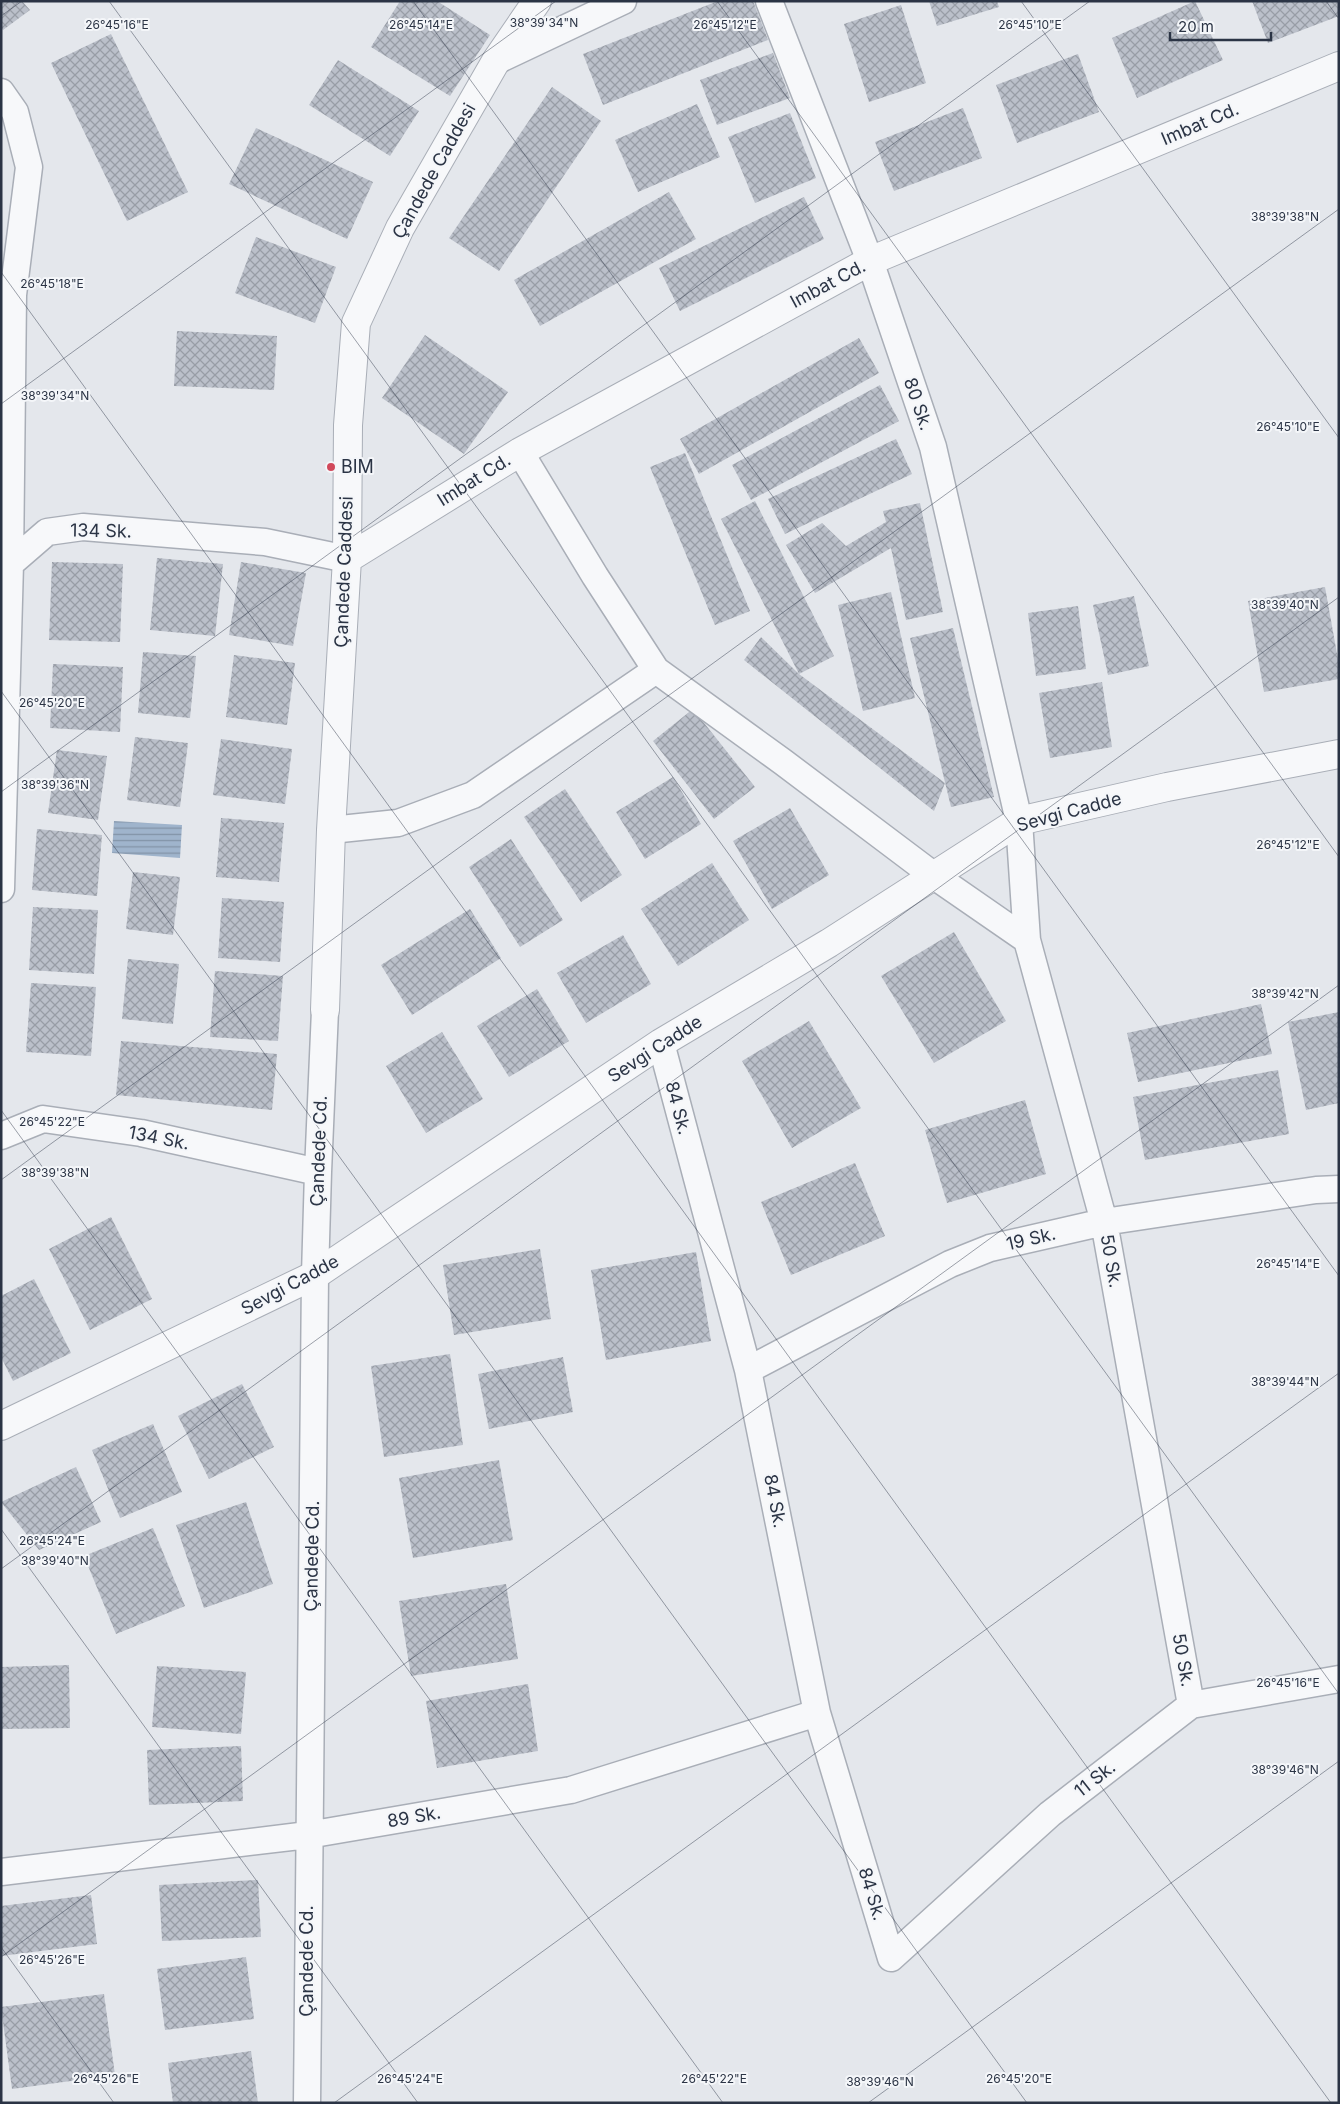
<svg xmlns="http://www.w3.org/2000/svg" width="1340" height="2104" font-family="Inter,sans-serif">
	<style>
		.water { fill: url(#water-rules) }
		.building { fill: url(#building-cross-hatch) }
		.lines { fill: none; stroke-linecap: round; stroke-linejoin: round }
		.minor-casing { stroke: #a9aeb7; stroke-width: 29 }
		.tertiary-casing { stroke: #a9aeb7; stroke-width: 30 }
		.minor { stroke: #f7f8fa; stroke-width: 26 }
		.tertiary { stroke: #f7f8fa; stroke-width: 28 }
		.ticks { fill: none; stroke: #2b3445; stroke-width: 1; stroke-opacity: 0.45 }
		.poi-dot { fill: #d1495b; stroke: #f4f6f9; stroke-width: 2 }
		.labels { text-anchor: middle; stroke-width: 4; stroke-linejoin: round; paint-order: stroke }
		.street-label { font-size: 18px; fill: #2b3445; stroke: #f4f6f9 }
		.poi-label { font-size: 18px; fill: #2b3445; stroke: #f4f6f9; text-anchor: start }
		.ticks-label { font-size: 12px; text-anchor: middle; fill: #2b3445; stroke: #f4f6f9; stroke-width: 4; stroke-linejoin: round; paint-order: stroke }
	</style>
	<defs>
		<pattern id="water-rules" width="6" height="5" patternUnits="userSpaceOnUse" patternTransform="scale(1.25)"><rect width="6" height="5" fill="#9fb4cc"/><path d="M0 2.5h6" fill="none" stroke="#8293a7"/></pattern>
		<pattern id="building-cross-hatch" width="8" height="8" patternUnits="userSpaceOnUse" patternTransform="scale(1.25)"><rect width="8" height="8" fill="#bbc0ca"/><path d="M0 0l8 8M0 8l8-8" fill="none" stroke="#989da6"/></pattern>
	</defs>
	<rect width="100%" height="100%" fill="#e4e7ec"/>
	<!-- water -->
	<path class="water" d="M114,821L182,825L180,858L112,853Z"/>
	<!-- building -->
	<path class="building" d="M1,1H22L30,10L3,30L1,28Z
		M400,1H437L490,35L450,96L371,47Z
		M718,1H753L768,40L603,105L583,54Z
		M929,1H997L999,7L937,26Z
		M1195,1L1223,60L1137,98L1112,38Z
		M1252,1H1339V16L1268,43Z
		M901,5L926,83L869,102L844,24Z
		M111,34L188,192L127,221L51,63Z
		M773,53L790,98L717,125L700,80Z
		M1078,54L1099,112L1017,143L996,85Z
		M338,60L419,111L390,156L309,105Z
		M552,87L601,121L499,271L449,238Z
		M697,104L720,157L638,192L615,140Z
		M963,108L982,158L894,191L875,142Z
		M790,113L816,178L755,203L728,137Z
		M256,128L373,182L347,239L229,184Z
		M669,192L696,239L540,326L514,280Z
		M804,197L824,239L680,311L659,268Z
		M256,237L336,267L315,323L235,293Z
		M177,331L277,336L274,390L174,386Z
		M425,335L508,392L464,454L382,398Z
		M859,338L879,373L699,474L680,439Z
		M880,385L899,421L751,500L732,465Z
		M896,439L912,474L785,534L768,499Z
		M685,453L750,611L715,625L650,467Z
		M755,501L834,656L799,674L721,519Z
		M920,503L943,612L906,620L891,548L815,593L786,545L822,523L846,546L886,522L883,511Z
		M157,558L223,564L215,636L150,630Z
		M52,562L123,564L120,642L49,640Z
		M241,562L306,573L293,646L229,635Z
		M1325,587L1339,665V679L1264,692L1248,601Z
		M891,592L915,698L863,711L838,605Z
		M1134,596L1149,666L1108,675L1093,605Z
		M1078,606L1086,669L1036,676L1028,613Z
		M953,628L994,797L951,807L910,638Z
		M761,637L799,674L945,783L934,811L744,660Z
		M143,652L196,656L190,718L138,713Z
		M234,655L295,663L287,725L226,717Z
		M53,664L123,667L120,732L50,728Z
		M1102,682L1112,747L1050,758L1039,693Z
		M693,709L755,787L714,819L653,741Z
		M135,737L188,743L180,807L127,800Z
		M221,739L292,749L285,804L213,795Z
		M57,750L107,756L98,820L48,813Z
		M673,777L701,824L645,859L616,812Z
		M565,789L622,875L581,902L524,817Z
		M790,808L829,875L772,909L733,841Z
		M221,818L284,823L279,882L216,877Z
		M37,829L102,835L97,896L32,890Z
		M511,839L563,920L520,947L469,867Z
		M712,863L749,920L678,966L641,909Z
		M133,872L180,877L173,935L126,929Z
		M222,898L284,902L280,962L218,958Z
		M33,907L98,910L94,974L29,970Z
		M470,909L501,958L412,1015L381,965Z
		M954,932L1006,1021L934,1063L881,976Z
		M623,935L651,984L586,1023L557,973Z
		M128,959L179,964L173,1024L122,1019Z
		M215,971L283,976L278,1041L210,1037Z
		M31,983L96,987L91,1056L26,1052Z
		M537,989L569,1041L509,1077L477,1026Z
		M1261,1004L1272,1054L1138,1082L1127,1033Z
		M1339,1012V1103L1306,1110L1288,1022Z
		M809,1021L861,1108L792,1148L742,1061Z
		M442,1032L483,1099L426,1133L386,1066Z
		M121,1041L277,1054L272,1110L116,1095Z
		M1278,1070L1289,1134L1145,1160L1133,1097Z
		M1025,1100L1046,1174L947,1203L925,1130Z
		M855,1163L885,1236L791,1275L761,1202Z
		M111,1217L152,1299L90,1330L49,1249Z
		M540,1249L551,1319L454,1335L443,1265Z
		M696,1252L711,1341L606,1360L591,1270Z
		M34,1279L71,1353L13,1381L1,1357V1296Z
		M450,1354L463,1445L384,1457L371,1366Z
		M563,1357L573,1412L489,1429L478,1374Z
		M242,1384L274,1447L209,1479L178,1416Z
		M153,1424L182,1492L120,1518L92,1450Z
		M499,1460L513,1540L413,1558L399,1478Z
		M76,1467L101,1522L39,1550L1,1502Z
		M246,1502L273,1584L204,1608L176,1525Z
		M153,1528L185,1606L116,1634L84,1556Z
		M506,1584L518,1659L411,1676L399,1601Z
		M69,1665L70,1728L1,1729V1667Z
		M157,1666L246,1672L241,1734L152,1727Z
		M528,1684L538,1751L437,1768L426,1701Z
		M241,1746L243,1801L149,1805L147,1750Z
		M258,1880L261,1937L162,1941L159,1885Z
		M91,1895L97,1944L1,1956V1906Z
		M246,1957L254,2019L165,2030L157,1969Z
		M104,1994L115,2075L12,2089L1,2007Z
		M251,2051L258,2103H173L168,2063Z"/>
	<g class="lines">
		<defs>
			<path id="minor" d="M769,1L870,261L933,447L1019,821L1027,940L1104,1222L1191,1705
				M496,61L623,1
				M1,92L15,112L29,167L13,295L10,564H1
				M520,452L595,576L656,670L783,762L933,875L1027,940
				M331,830L398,823L473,795L656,670
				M1,889L10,564L47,532L83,527L265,542L347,559
				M661,1043L748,1370L817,1713L891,1958L1050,1814L1191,1705L1339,1679
				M1,1136L43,1119L141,1133L318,1172
				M748,1370L950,1264L990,1248L1104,1222L1316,1190L1339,1189
				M1,1872L308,1835L571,1790L817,1713
				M307,2103L315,1275L318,1172L325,1010"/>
			<path id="tertiary" d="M347,559L520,452L870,261L1339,66
				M325,1010L331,830L347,559L348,425L356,323L400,228L496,61L537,1
				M1,1426L315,1275L661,1043L829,943L1019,821L1167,787L1339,754"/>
		</defs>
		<!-- minor casing -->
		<use href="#minor" class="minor-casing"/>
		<!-- tertiary casing -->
		<use href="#tertiary" class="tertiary-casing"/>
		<!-- minor -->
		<use href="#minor" class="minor"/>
		<!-- tertiary -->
		<use href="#tertiary" class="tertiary"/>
	</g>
	<!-- ticks -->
	<path class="ticks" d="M109,1L1339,1694M413,1L1339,1276M717,1L1339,857M1021,1L1339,438M1326,1L1339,19M1,16L22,1M1,272L1331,2103M1,404L556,1M1,691L1027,2103M1,792L1090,1M1,1110L723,2103M1,1180L1339,209M1,1529L418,2103M1,1569L1339,597M1,1947L114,2103M1,1957L1339,985M334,2103L1339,1373M868,2103L1339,1761"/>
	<!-- markers -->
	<circle class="poi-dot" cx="331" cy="467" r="5"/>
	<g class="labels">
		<!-- street labels -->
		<g class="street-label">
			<text transform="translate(1200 124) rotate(-23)" y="6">Imbat Cd.</text>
			<text transform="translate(434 171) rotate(-61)" y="6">Çandede Caddesi</text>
			<text transform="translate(828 284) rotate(-28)" y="6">Imbat Cd.</text>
			<text transform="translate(918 404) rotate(71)" y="6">80 Sk.</text>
			<text transform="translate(474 480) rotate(-32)" y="6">Imbat Cd.</text>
			<text transform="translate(101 531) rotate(1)" y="6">134 Sk.</text>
			<text transform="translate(344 572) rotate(-88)" y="6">Çandede Caddesi</text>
			<text transform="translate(1069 812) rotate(-15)" y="6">Sevgi Cadde</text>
			<text transform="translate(655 1049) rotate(-33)" y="6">Sevgi Cadde</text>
			<text transform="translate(678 1108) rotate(75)" y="6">84 Sk.</text>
			<text transform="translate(159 1138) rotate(11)" y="6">134 Sk.</text>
			<text transform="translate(319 1151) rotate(-88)" y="6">Çandede Cd.</text>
			<text transform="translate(1031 1239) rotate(-13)" y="6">19 Sk.</text>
			<text transform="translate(1111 1261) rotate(80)" y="6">50 Sk.</text>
			<text transform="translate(290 1285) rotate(-28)" y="6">Sevgi Cadde</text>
			<text transform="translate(775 1501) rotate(79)" y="6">84 Sk.</text>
			<text transform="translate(312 1556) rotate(-89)" y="6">Çandede Cd.</text>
			<text transform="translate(1183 1660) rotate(80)" y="6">50 Sk.</text>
			<text transform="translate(1095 1779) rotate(-38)" y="6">11 Sk.</text>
			<text transform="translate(414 1817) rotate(-10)" y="6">89 Sk.</text>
			<text transform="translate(872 1894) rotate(73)" y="6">84 Sk.</text>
			<text transform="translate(307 1961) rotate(-90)" y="6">Çandede Cd.</text>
		</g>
		<!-- poi labels -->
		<g class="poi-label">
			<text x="341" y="473">BIM</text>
		</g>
	</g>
	<g class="ticks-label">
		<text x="544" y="27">38°39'34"N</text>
		<text x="117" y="29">26°45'16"E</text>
		<text x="421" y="29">26°45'14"E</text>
		<text x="725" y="29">26°45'12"E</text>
		<text x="1030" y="29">26°45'10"E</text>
		<text x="1285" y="221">38°39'38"N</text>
		<text x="52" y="288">26°45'18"E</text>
		<text x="55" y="400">38°39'34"N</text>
		<text x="1288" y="431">26°45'10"E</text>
		<text x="1285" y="609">38°39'40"N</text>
		<text x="52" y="707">26°45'20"E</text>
		<text x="55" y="789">38°39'36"N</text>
		<text x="1288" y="849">26°45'12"E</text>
		<text x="1285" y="998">38°39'42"N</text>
		<text x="52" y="1126">26°45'22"E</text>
		<text x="55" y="1177">38°39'38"N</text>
		<text x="1288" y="1268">26°45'14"E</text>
		<text x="1285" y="1386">38°39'44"N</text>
		<text x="52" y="1545">26°45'24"E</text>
		<text x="55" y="1565">38°39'40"N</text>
		<text x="1288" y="1687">26°45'16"E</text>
		<text x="1285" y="1774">38°39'46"N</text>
		<text x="52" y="1964">26°45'26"E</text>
		<text x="106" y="2083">26°45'26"E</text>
		<text x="410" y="2083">26°45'24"E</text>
		<text x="714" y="2083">26°45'22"E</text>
		<text x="1019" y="2083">26°45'20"E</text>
		<text x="880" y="2086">38°39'46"N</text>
	</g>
	<!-- border -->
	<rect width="1340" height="2104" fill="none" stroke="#2b3445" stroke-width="5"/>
	<!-- scale -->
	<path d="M1170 32v8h101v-8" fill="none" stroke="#2b3445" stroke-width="2.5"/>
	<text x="1178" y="32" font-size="15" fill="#2b3445" stroke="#f4f6f9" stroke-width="4" paint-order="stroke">20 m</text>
</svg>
